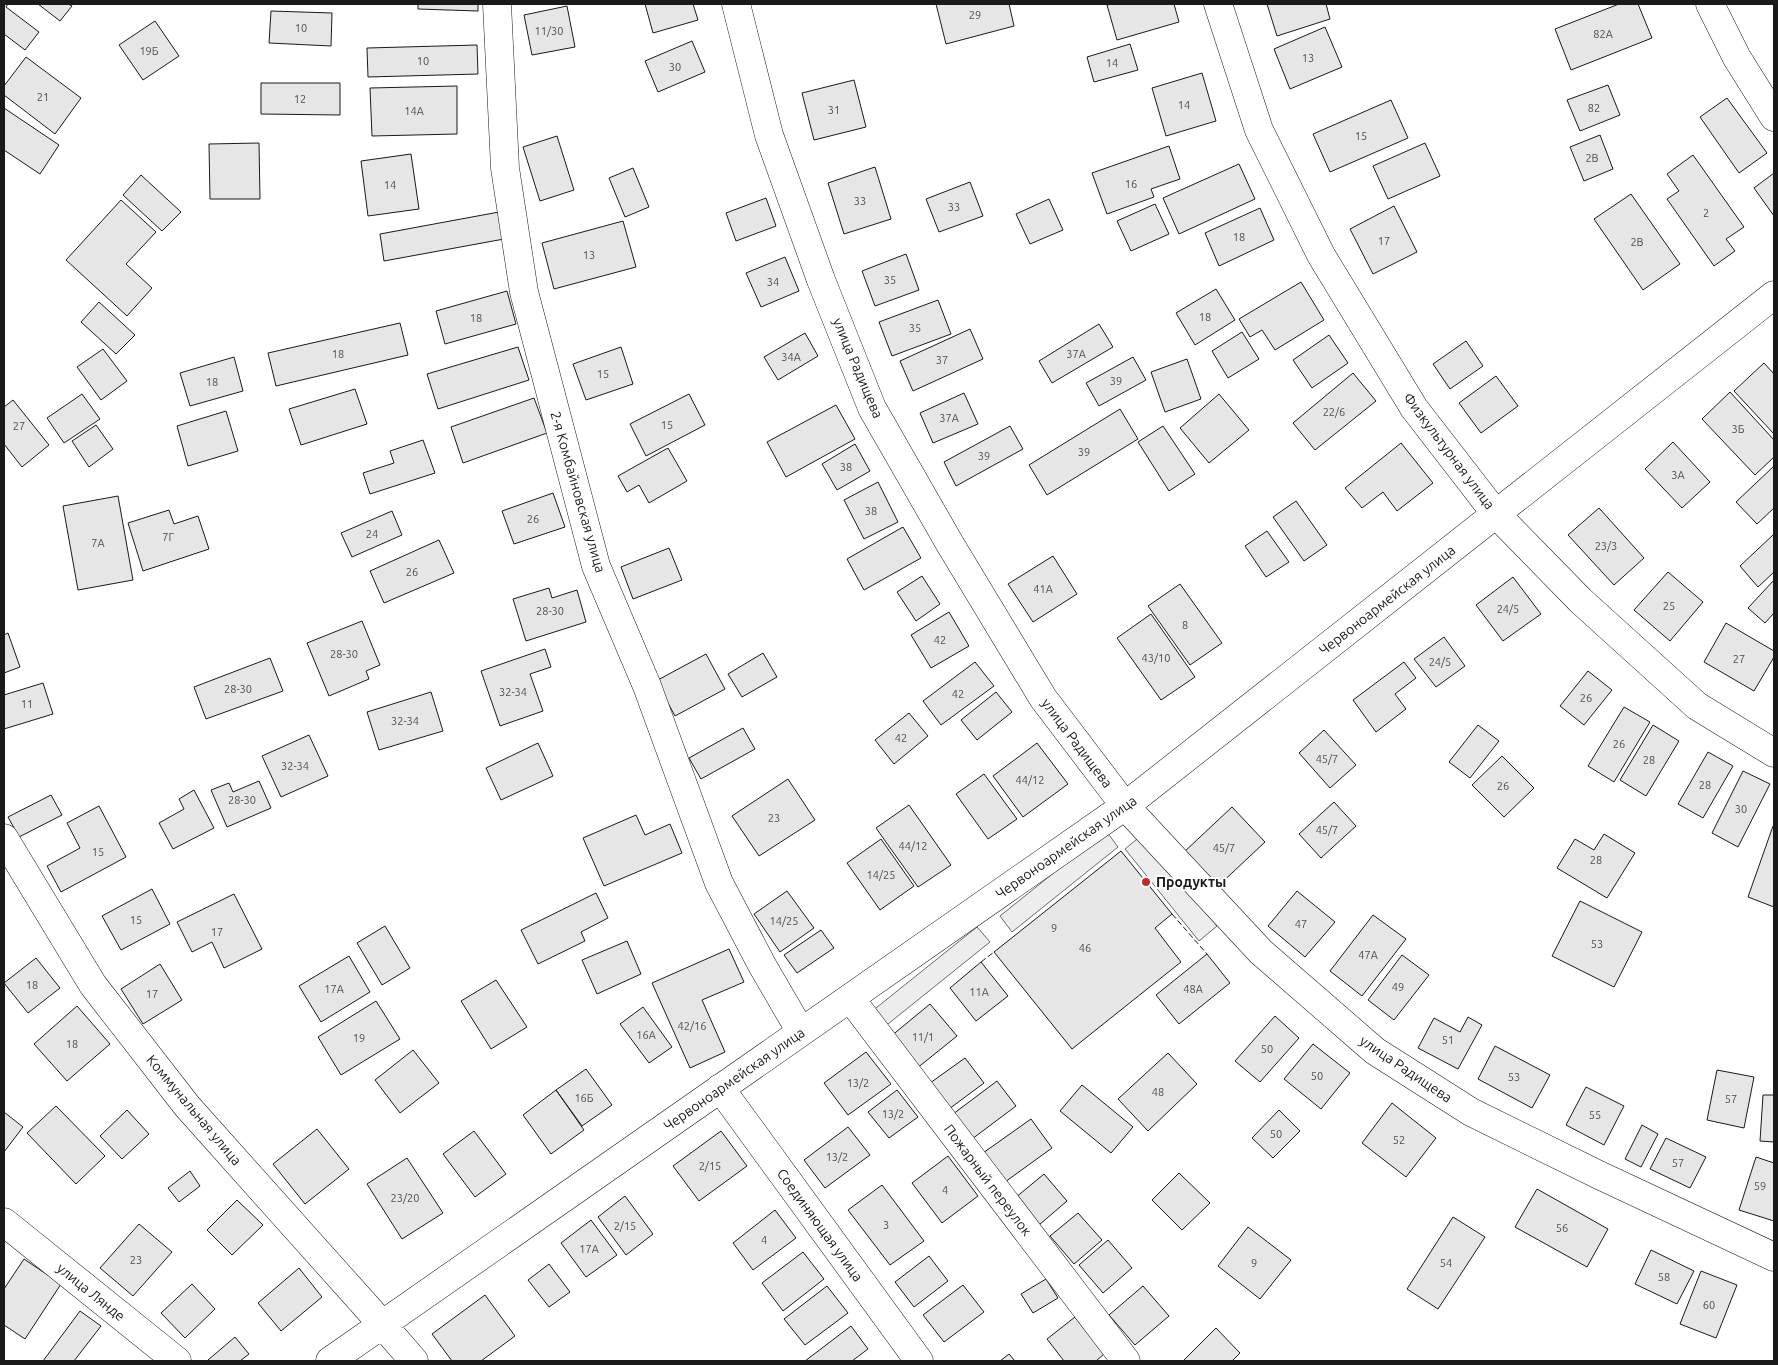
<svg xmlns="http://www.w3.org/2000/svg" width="1778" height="1365" font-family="Ubuntu,sans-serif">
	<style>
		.parking { fill: #ededed; stroke: #6a6a6a }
		.building { fill: #e6e6e6; stroke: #1a1a1a }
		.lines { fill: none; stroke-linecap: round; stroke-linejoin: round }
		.minor-casing { stroke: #1a1a1a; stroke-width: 29 }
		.minor { stroke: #fff; stroke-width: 28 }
		.fence { stroke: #1a1a1a; stroke-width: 1; stroke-dasharray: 6 2.5; stroke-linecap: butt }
		.poi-dot { fill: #c62828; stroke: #fff; stroke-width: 2 }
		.labels { text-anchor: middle; stroke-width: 4; stroke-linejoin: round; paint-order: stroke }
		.number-label { font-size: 11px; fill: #4d4d4d }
		.street-label { font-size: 14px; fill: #1a1a1a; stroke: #fff }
		.poi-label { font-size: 14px; font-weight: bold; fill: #1a1a1a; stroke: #fff; text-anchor: start }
	</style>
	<rect width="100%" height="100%" fill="#fff"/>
	<!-- parking -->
	<path class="parking" d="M1106,831L1118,847L1012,932L1000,916Z
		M1143,834L1217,926L1199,941L1125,849Z
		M977,927L990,942L883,1028L871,1012Z"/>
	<!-- building -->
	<path class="building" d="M4,4H8L6,7L39,32L25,50L4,34Z
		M38,4H68L72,6L60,21Z
		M418,4H478V11L418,9Z
		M645,4H693L698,20L653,33Z
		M936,4H1009L1014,26L946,44Z
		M1112,4H1174L1179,22L1117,40L1107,5Z
		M1267,4H1326L1330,19L1277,36Z
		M1619,4H1638L1652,38L1571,70L1555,29Z
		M567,6L575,47L532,55L524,15Z
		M271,11L332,13L331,46L269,43Z
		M155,21L179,56L143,80L119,45Z
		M1325,27L1342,67L1290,89L1274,49Z
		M692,41L705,72L658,92L645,61Z
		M1130,44L1138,70L1094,82L1087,57Z
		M477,45L478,74L368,77L367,48Z
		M26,57L81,98L55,134L4,95V86Z
		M1202,73L1216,121L1166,136L1152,88Z
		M854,80L866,127L814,140L802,93Z
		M261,83H340V115L261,114Z
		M1608,85L1620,115L1580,131L1567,100Z
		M457,86V134L372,136L370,88Z
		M1727,98L1767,153L1739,173L1700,117Z
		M1391,100L1408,138L1330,172L1313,134Z
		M4,108L59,145L40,174L4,150Z
		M1600,135L1613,169L1584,181L1570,147Z
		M557,136L574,190L540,201L523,147Z
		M259,143L260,199H210L209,144Z
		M1425,143L1440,176L1388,199L1373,166Z
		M1169,146L1180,179L1151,189L1154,197L1107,214L1092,173Z
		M411,154L419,209L368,216L361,161Z
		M1693,155L1744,227L1726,239L1735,251L1714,266L1667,199L1679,191L1667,174Z
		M1239,164L1255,199L1179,234L1163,198Z
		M875,167L891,219L844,234L828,183Z
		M633,168L649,207L625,217L609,178Z
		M1774,173V216L1754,188Z
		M141,175L181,212L162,231L123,195Z
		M970,182L983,216L939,232L926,199Z
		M1631,194L1680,264L1643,290L1594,219Z
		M766,198L776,226L736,241L726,213Z
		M1049,199L1063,230L1030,244L1016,214Z
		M121,200L156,232L126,264L152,288L127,316L66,260Z
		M1155,204L1169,234L1131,251L1117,221Z
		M1394,206L1417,252L1373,274L1350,229Z
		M1260,208L1274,240L1219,266L1205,233Z
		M499,212L504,239L384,261L380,234Z
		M623,221L636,267L554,289L542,243Z
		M906,254L919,290L875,306L862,271Z
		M785,257L799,291L761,307L746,273Z
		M1301,282L1324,320L1275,350L1262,330L1250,337L1239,319Z
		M1216,289L1235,320L1195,345L1176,313Z
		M507,291L516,324L445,344L436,311Z
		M938,300L951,334L892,356L879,322Z
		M99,302L135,335L116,354L81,322Z
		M400,323L408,355L276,386L268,353Z
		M1099,324L1113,347L1052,383L1039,361Z
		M970,329L983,359L913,391L900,361Z
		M1242,332L1259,359L1228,378L1212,351Z
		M805,333L818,356L778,380L764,357Z
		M1329,335L1348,363L1312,388L1293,360Z
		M1466,341L1483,366L1450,389L1433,364Z
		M518,347L529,380L438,409L427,374Z
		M621,347L633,384L586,400L573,364Z
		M103,349L127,381L101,400L77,367Z
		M234,357L243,391L190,406L180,373Z
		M1133,357L1146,380L1099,406L1086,383Z
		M1187,359L1201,399L1165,412L1151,372Z
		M1764,363L1774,374V434L1734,391Z
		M1353,373L1376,401L1315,450L1293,423Z
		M1496,376L1518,406L1481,433L1459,403Z
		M355,389L367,424L301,445L289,409Z
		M1730,392L1774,440V457L1755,475L1702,419Z
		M964,393L978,424L933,443L920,413Z
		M82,394L100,419L64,443L47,418Z
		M689,394L705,425L646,456L630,424Z
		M1219,394L1249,430L1209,463L1180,428Z
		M534,398L547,433L463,463L451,427Z
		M13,400L49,445L22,467L4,444V407Z
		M836,405L855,439L786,477L767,442Z
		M1120,409L1138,439L1047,495L1029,465Z
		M226,411L238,451L188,466L177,426Z
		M96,425L113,449L89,467L72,441Z
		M1010,426L1023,449L956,486L944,462Z
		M1163,426L1195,474L1169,491L1138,442Z
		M423,440L435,473L370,494L363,473L394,463L390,451Z
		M1673,442L1710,482L1682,508L1645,469Z
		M1401,443L1433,483L1397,511L1383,492L1362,508L1345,488Z
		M855,444L870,471L837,490L822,464Z
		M668,448L687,481L649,503L639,485L627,492L618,476Z
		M1774,466V508L1757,524L1736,502Z
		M878,482L898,522L864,539L844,500Z
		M553,493L565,527L514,544L502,511Z
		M118,496L133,580L78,590L63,506Z
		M1296,501L1327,545L1304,561L1273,517Z
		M1599,508L1644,558L1614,585L1568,535Z
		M169,510L174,524L198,516L209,549L143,571L128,523Z
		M392,511L402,535L352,557L341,533Z
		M903,527L921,558L864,590L847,559Z
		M1267,531L1289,562L1266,577L1245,546Z
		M1774,534V572L1758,587L1740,566Z
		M439,540L454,573L384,603L370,571Z
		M669,548L682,580L633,599L621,567Z
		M1053,556L1077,594L1033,622L1008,584Z
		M1668,572L1703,602L1670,641L1634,610Z
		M922,576L940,604L916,621L897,592Z
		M1513,577L1541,614L1503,641L1476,605Z
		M1774,580V613L1765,623L1748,608Z
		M1180,584L1222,643L1190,665L1148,606Z
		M549,588L552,598L577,590L586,622L526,641L513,599Z
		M949,612L969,646L931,668L911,635Z
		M1151,614L1195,677L1161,700L1117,638Z
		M362,621L380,665L366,671L369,679L329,696L307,643Z
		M1726,623L1774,651V657L1754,691L1704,662Z
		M8,633L20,667L4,673V635Z
		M1444,637L1465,666L1436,687L1414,659Z
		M545,649L551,667L530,674L543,711L500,726L481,671Z
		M763,653L777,677L742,697L728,674Z
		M706,654L725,689L675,716L656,681Z
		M270,658L283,691L206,719L194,687Z
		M975,662L994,686L941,725L923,701Z
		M1404,662L1416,678L1395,694L1406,709L1376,732L1353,700Z
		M1588,671L1612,690L1584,725L1560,706Z
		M43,683L53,714L4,729V695Z
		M431,692L443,731L379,750L367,712Z
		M996,692L1012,712L977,740L961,720Z
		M1624,707L1650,722L1614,782L1588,766Z
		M909,713L928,736L894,764L875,740Z
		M1478,725L1499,741L1470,778L1449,762Z
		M1653,725L1679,741L1646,796L1620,780Z
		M743,728L755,749L701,779L689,758Z
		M1324,730L1356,765L1330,788L1299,753Z
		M309,735L328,776L281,797L262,756Z
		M538,743L553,776L501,800L486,768Z
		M1037,743L1068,784L1023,817L993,776Z
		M1708,752L1733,766L1703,818L1678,804Z
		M1502,756L1534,788L1504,817L1472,785Z
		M1743,771L1770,784L1738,847L1712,833Z
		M984,774L1017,819L988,839L956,794Z
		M788,779L815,820L759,856L732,816Z
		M259,781L271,808L227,827L211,790L229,783L233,792Z
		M194,790L214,828L173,849L159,823L184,809L179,799Z
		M51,795L62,815L19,837L8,817Z
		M1334,802L1356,826L1321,858L1299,834Z
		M909,805L951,865L918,887L876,828Z
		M99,806L126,857L61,892L47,866L80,848L67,823Z
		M1232,807L1265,842L1216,888L1183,853Z
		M636,815L645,835L670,824L682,853L604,886L583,838Z
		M1773,826H1774V907L1748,897Z
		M1604,834L1635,853L1607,898L1557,868L1575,839L1594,850Z
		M881,839L914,886L880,910L847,863Z
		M1121,851L1172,914L1155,928L1181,962L1072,1049L994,952Z
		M152,889L170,924L121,950L102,916Z
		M787,891L814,928L780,952L754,914Z
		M1297,891L1335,922L1305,957L1268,926Z
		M596,893L608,918L581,932L585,941L538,964L521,930Z
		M234,894L262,949L224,968L212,942L192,952L177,922Z
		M1580,901L1642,932L1614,987L1552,956Z
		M1373,915L1406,939L1362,996L1330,971Z
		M385,926L410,968L382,985L357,943Z
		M821,930L834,948L797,973L784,955Z
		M627,941L641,974L597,994L582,960Z
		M729,949L744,982L702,1000L725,1052L690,1068L652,983Z
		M1207,954L1230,983L1179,1024L1156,995Z
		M1402,955L1429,975L1394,1020L1368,1000Z
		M349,956L370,992L321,1022L299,986Z
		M36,958L60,988L28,1013L4,983Z
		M981,962L1008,996L976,1021L950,988Z
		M160,964L182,1000L143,1024L121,989Z
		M496,980L527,1027L491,1049L461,1001Z
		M376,1001L400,1039L341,1075L318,1037Z
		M930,1004L957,1036L916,1069L890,1037Z
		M77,1006L110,1044L67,1081L34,1044Z
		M643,1007L672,1047L649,1063L620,1024Z
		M1275,1016L1299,1038L1260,1082L1235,1061Z
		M1468,1017L1482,1025L1458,1069L1418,1048L1434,1018L1460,1032Z
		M1313,1044L1350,1073L1321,1109L1284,1079Z
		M1495,1046L1550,1075L1532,1108L1478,1079Z
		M413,1050L439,1083L400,1113L375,1080Z
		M866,1052L891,1084L848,1115L824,1083Z
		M1168,1053L1197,1084L1148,1131L1118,1099Z
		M965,1058L984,1083L949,1109L930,1083Z
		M586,1069L612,1105L582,1126L556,1090Z
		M1717,1070L1754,1077L1744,1128L1707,1120Z
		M997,1081L1016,1106L972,1139L953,1114Z
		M1082,1085L1133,1127L1111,1153L1060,1111Z
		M1586,1087L1624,1106L1604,1145L1566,1125Z
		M556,1090L584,1130L551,1154L523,1115Z
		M897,1090L918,1117L889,1138L868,1112Z
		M1763,1095H1774V1142L1760,1141Z
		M1392,1103L1436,1138L1406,1177L1362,1143Z
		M56,1106L105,1156L76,1184L27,1133Z
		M127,1110L149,1134L122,1159L100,1136Z
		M1279,1110L1300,1131L1273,1158L1252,1138Z
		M4,1112L23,1127L4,1152Z
		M1031,1119L1052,1148L1005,1182L983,1153Z
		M1642,1125L1658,1134L1641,1167L1625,1159Z
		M848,1127L870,1155L825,1188L804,1160Z
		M317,1129L349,1169L305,1204L273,1164Z
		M474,1131L506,1174L475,1197L443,1154Z
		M721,1131L747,1166L699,1201L673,1166Z
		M1666,1138L1706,1157L1690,1188L1650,1169Z
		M948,1156L978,1196L942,1223L912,1183Z
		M1756,1157L1774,1163V1221L1739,1210Z
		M407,1158L443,1213L402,1239L367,1184Z
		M190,1171L200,1186L179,1202L168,1188Z
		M1179,1173L1210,1203L1182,1230L1152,1200Z
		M1044,1174L1067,1201L1039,1225L1015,1198Z
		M882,1185L924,1241L890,1265L848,1210Z
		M1537,1189L1608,1229L1587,1267L1515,1227Z
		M625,1196L653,1234L626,1255L598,1217Z
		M237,1200L263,1225L232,1255L207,1230Z
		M775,1210L796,1238L753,1270L733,1243Z
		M1078,1213L1102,1240L1074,1264L1050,1236Z
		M1453,1217L1485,1237L1438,1309L1407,1289Z
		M591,1220L617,1255L586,1277L561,1243Z
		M139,1224L172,1252L133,1296L100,1268Z
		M1248,1227L1291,1260L1260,1299L1218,1266Z
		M1108,1240L1132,1268L1103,1293L1079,1265Z
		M1651,1250L1694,1271L1677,1304L1635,1284Z
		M803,1252L824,1279L783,1311L762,1283Z
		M929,1256L948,1281L914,1307L895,1282Z
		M24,1259L61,1284L25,1339L4,1325V1289Z
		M549,1264L570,1292L549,1307L528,1280Z
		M299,1268L322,1297L281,1331L258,1303Z
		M1701,1271L1737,1285L1716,1338L1680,1324Z
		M1046,1279L1058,1298L1033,1313L1021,1294Z
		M192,1284L215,1309L185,1338L161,1313Z
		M963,1285L984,1312L944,1342L923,1315Z
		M827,1286L848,1313L805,1345L784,1319Z
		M1143,1286L1169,1316L1135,1345L1109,1315Z
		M485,1295L515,1336L481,1361H452L432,1334Z
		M80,1311L101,1326L74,1361H43Z
		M1075,1317L1104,1354L1096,1361H1064L1047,1339Z
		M851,1326L868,1349L852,1361H805Z
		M1216,1328L1240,1353L1232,1361H1183Z
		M235,1337L249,1354L240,1361H209L208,1360Z
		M1009,1354L1015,1361H1000Z"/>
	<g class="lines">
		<defs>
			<path id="minor" d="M497,4L505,168L524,292L596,566L647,686L719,883L762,965L801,1032
				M736,4L769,135L821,280L872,408L950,544L1043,698L1125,806L1261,952L1375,1051L1471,1112L1599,1175L1774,1257
				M1218,4L1259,130L1321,255L1414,408L1496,514L1581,601L1697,706L1774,753
				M1710,4L1737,58L1774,117
				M4,838L93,985L187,1106L382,1324L414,1361
				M850,998L1126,1361
				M720,1088L919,1361
				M4,1222L177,1361
				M330,1361L1125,806L1774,295"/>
		</defs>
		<!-- minor casing -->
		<use href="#minor" class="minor-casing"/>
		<!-- minor -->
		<use href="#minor" class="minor"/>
		<!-- fence -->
		<path class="fence" d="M1172,914L1207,954
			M981,962L994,952"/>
	</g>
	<!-- markers -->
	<circle class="poi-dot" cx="1146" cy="882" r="5"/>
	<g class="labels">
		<!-- number labels -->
		<g class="number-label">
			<text x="975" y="19">29</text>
			<text x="301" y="32">10</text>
			<text x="549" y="35">11/30</text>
			<text x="1603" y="38">82А</text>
			<text x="149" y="55">19Б</text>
			<text x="1308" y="62">13</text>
			<text x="423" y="65">10</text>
			<text x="1112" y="67">14</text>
			<text x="675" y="71">30</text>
			<text x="43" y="101">21</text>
			<text x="300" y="103">12</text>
			<text x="1184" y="109">14</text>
			<text x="1594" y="112">82</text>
			<text x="834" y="114">31</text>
			<text x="414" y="115">14А</text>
			<text x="1361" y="140">15</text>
			<text x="1592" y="162">2В</text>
			<text x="1131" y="188">16</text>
			<text x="390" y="189">14</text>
			<text x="860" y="205">33</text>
			<text x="954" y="211">33</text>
			<text x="1706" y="217">2</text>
			<text x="1239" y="241">18</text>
			<text x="1384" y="245">17</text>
			<text x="1637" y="246">2В</text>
			<text x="589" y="259">13</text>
			<text x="890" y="284">35</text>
			<text x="773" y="286">34</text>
			<text x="1205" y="321">18</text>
			<text x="476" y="322">18</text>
			<text x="915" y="332">35</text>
			<text x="338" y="358">18</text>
			<text x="1076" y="358">37А</text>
			<text x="791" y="361">34А</text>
			<text x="942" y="364">37</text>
			<text x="603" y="378">15</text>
			<text x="1116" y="385">39</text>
			<text x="212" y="386">18</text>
			<text x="1334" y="416">22/6</text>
			<text x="949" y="422">37А</text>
			<text x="667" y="429">15</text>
			<text x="19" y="430">27</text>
			<text x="1738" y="433">3Б</text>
			<text x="1084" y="456">39</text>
			<text x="984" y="460">39</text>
			<text x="846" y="471">38</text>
			<text x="1678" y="479">3А</text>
			<text x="871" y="515">38</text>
			<text x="533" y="523">26</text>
			<text x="372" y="538">24</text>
			<text x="168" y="541">7Г</text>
			<text x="98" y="547">7А</text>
			<text x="1606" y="550">23/3</text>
			<text x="412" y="576">26</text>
			<text x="1043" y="593">41А</text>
			<text x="1669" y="610">25</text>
			<text x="1508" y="613">24/5</text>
			<text x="550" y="615">28-30</text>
			<text x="1185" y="629">8</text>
			<text x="940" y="644">42</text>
			<text x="344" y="658">28-30</text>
			<text x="1156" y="662">43/10</text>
			<text x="1739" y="663">27</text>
			<text x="1440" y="666">24/5</text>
			<text x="238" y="693">28-30</text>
			<text x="513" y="696">32-34</text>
			<text x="958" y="698">42</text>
			<text x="1586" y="702">26</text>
			<text x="27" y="708">11</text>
			<text x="405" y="725">32-34</text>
			<text x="901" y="742">42</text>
			<text x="1619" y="748">26</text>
			<text x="1327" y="763">45/7</text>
			<text x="1649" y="764">28</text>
			<text x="295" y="770">32-34</text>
			<text x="1030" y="784">44/12</text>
			<text x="1705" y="789">28</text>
			<text x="1503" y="790">26</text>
			<text x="242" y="804">28-30</text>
			<text x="1741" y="813">30</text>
			<text x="774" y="822">23</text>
			<text x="1327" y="834">45/7</text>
			<text x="913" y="850">44/12</text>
			<text x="1224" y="852">45/7</text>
			<text x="98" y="856">15</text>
			<text x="1596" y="864">28</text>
			<text x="881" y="879">14/25</text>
			<text x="136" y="924">15</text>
			<text x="784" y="925">14/25</text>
			<text x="1301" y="928">47</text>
			<text x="1054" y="932">9</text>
			<text x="217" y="936">17</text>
			<text x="1597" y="948">53</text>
			<text x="1085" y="952">46</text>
			<text x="1368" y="959">47А</text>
			<text x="32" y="989">18</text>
			<text x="1398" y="991">49</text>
			<text x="334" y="993">17А</text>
			<text x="1193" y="993">48А</text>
			<text x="979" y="996">11А</text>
			<text x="152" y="998">17</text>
			<text x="692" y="1030">42/16</text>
			<text x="646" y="1039">16А</text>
			<text x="923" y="1041">11/1</text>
			<text x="359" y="1042">19</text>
			<text x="1448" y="1044">51</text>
			<text x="72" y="1048">18</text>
			<text x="1267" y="1053">50</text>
			<text x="1317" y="1080">50</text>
			<text x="1514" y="1081">53</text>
			<text x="858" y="1087">13/2</text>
			<text x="1158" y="1096">48</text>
			<text x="584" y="1102">16Б</text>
			<text x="1731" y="1103">57</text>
			<text x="893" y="1118">13/2</text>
			<text x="1595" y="1119">55</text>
			<text x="1276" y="1138">50</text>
			<text x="1399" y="1144">52</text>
			<text x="837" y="1161">13/2</text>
			<text x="1678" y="1167">57</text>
			<text x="710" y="1170">2/15</text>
			<text x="1760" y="1190">59</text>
			<text x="945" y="1194">4</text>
			<text x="405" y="1202">23/20</text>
			<text x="886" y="1229">3</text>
			<text x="625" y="1230">2/15</text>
			<text x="1562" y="1232">56</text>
			<text x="764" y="1244">4</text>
			<text x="589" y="1253">17А</text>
			<text x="136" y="1264">23</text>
			<text x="1254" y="1267">9</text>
			<text x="1446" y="1267">54</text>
			<text x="1664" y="1281">58</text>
			<text x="1709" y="1309">60</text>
		</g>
		<!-- street labels -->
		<g class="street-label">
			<text transform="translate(858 368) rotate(67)" y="5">улица Радищева</text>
			<text transform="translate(1449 451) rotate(53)" y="5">Физкультурная улица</text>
			<text transform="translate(578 492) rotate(74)" y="5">2-я Комбайновская улица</text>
			<text transform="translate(1387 600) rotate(-38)" y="5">Червоноармейская улица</text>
			<text transform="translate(1077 743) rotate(53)" y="5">улица Радищева</text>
			<text transform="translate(1066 847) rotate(-35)" y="5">Червоноармейская улица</text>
			<text transform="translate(1406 1069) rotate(34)" y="5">улица Радищева</text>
			<text transform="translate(734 1079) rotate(-35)" y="5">Червоноармейская улица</text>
			<text transform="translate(194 1110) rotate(50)" y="5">Коммунальная улица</text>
			<text transform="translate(988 1180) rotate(53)" y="5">Пожарный переулок</text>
			<text transform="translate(820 1225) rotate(54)" y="5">Соединяющая улица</text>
			<text transform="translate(91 1292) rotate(39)" y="5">улица Лянде</text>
		</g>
		<!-- poi labels -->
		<g class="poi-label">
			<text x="1156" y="887">Продукты</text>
		</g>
	</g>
	<!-- border -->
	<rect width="1778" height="1365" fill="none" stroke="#1a1a1a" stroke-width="10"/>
</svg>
